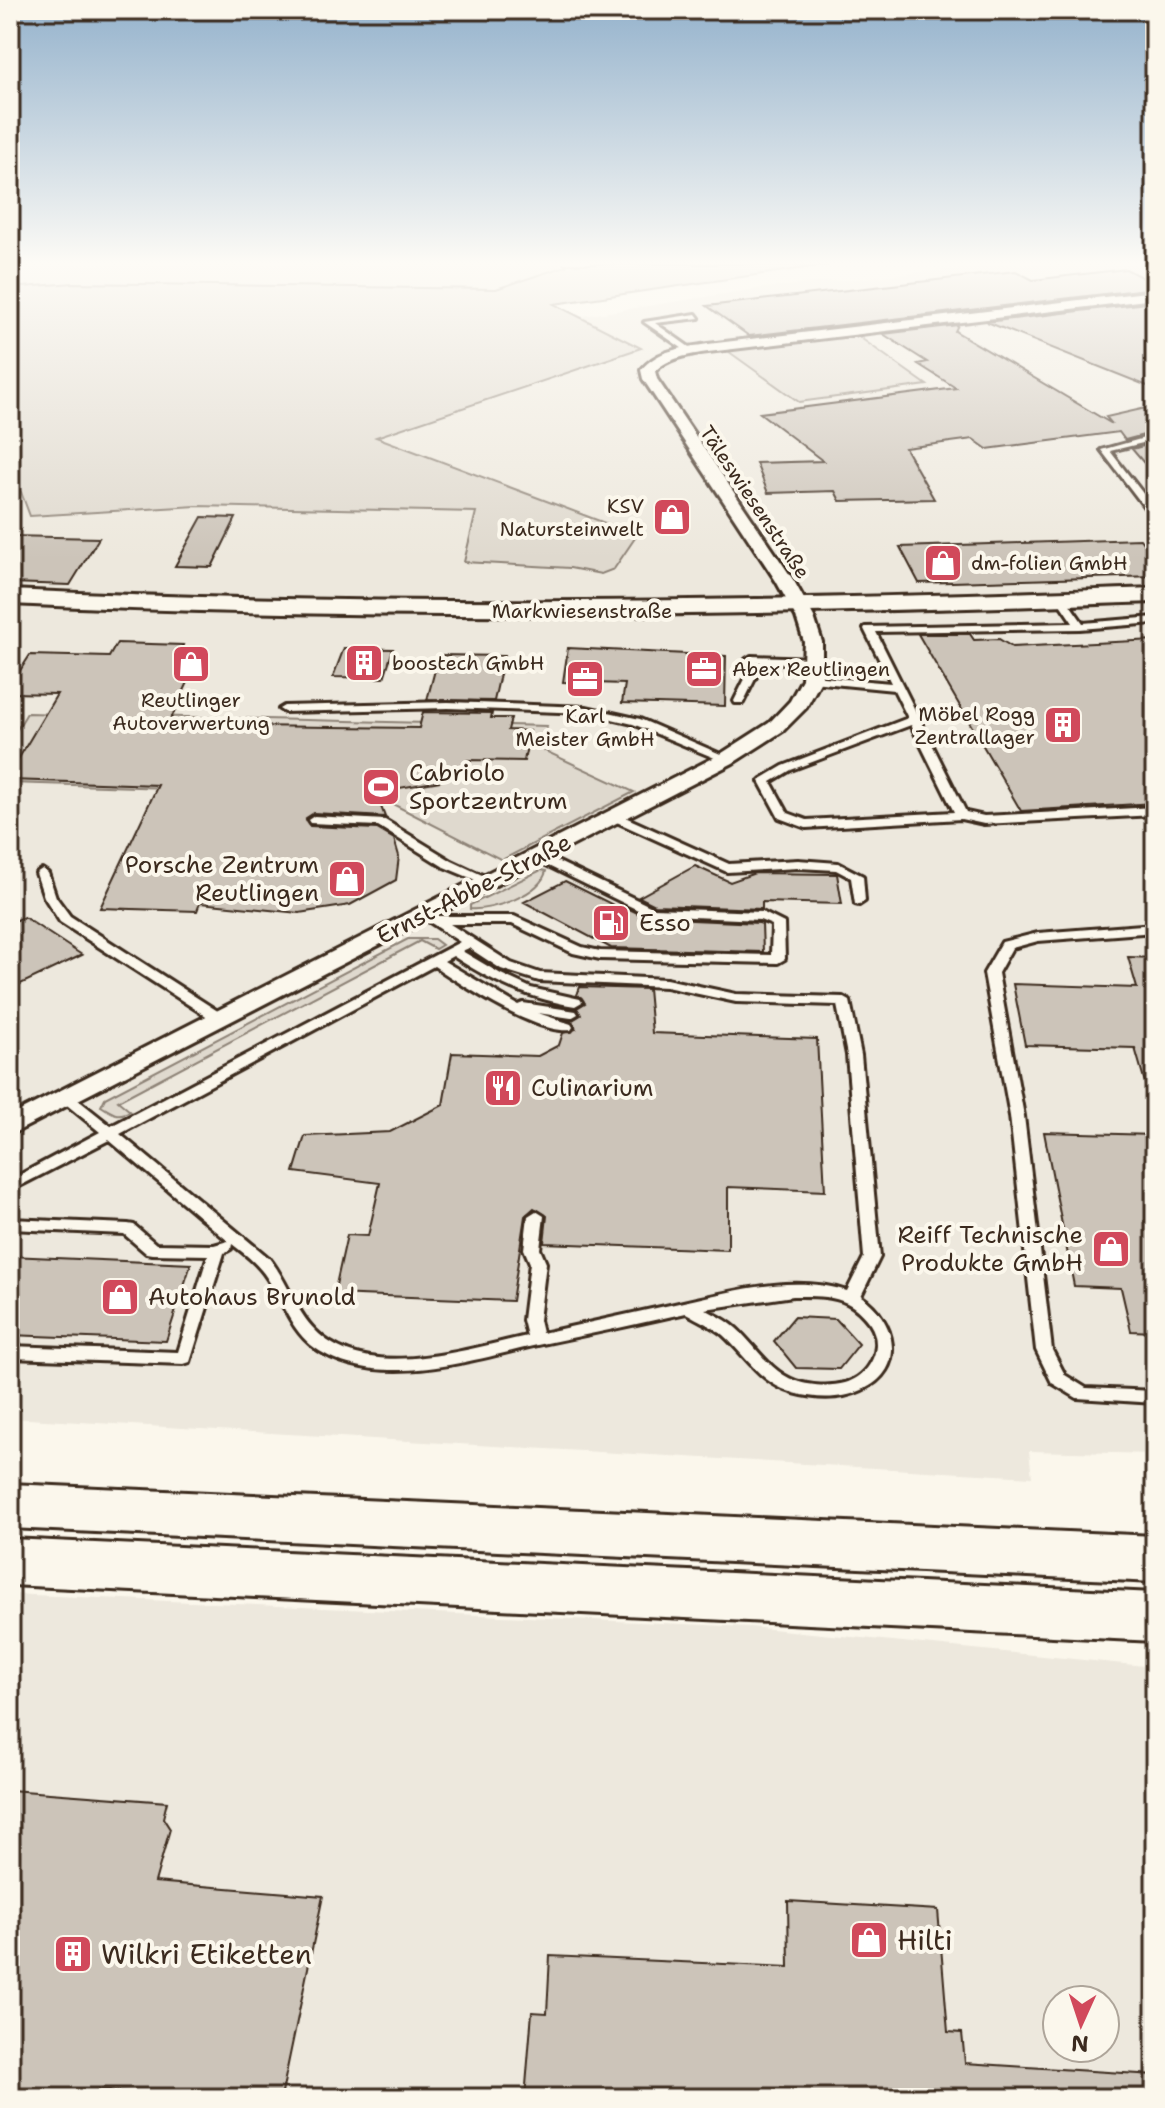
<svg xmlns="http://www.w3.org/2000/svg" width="1165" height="2108" font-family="'Shantell Sans',sans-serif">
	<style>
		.built { fill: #ede8dd; fill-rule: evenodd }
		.green { fill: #dfd9ce; stroke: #8d8276; stroke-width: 2 }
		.building { fill: #ccc4b9; stroke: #3b2a1e; stroke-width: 2 }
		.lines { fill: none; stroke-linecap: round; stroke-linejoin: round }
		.service-casing { stroke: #3b2a1e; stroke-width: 6 }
		.minor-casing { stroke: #3b2a1e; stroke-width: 6 }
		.tertiary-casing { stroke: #3b2a1e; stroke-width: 6 }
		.trunk-casing { stroke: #3b2a1e; stroke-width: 6 }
		.service { fill: #fbf7ec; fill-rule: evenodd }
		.minor { fill: #fbf7ec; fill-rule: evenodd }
		.tertiary { fill: #fbf7ec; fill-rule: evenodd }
		.trunk { fill: #fbf7ec; fill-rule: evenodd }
		.labels { text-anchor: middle; stroke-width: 8; stroke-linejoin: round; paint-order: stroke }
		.far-street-label { font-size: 20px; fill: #3b2a1e; stroke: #fbf7ec }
		.far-poi-label { font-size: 20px; fill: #3b2a1e; stroke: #fbf7ec; text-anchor: start }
		.poi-label { font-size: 24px; fill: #3b2a1e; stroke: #fbf7ec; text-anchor: start }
		.street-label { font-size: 24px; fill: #3b2a1e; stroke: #fbf7ec }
		.near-poi-label { font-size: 28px; fill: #3b2a1e; stroke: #fbf7ec; text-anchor: start }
	</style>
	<rect width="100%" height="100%" fill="#fbf7ec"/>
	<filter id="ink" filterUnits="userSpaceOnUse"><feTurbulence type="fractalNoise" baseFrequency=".0125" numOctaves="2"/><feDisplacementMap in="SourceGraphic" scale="16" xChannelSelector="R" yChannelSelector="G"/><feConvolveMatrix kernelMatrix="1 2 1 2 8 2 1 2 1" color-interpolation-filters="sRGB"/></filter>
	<g filter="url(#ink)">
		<!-- built -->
		<path class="built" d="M10,264H564L567,266L554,273L498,289L528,293L577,317L763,288L1005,264H1155V1454L1029,1451L1032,1477L10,1418Z
			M10,1594L750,1627L1155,1667V2098H10ZM1057,2000H1105V2048H1057Z"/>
		<!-- green -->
		<path class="green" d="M564,264H833L554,304L641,348L376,437L637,535L614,569L601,574L570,568L464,562L476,512L197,506L30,516L21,492L10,482V288L74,283L496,289L566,266Z
			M855,334L927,385L799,402L725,349Z
			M27,713L547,726L543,750L634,792L502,860L383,799L325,797V793L10,783V741Z
			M541,870L546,871C541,894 493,911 470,909V905Z
			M408,939H434L442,945L435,949L420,941L118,1101L130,1111C117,1118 113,1113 101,1106L105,1098Z"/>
		<!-- building -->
		<path class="building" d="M1126,269L1143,278L1155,276V288L749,336L707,306L1016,271L1033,280Z
			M1155,302V389L987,322Z
			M958,325L955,331L1112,424L1106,417L1155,406V432L1125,440L1119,432L987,449L973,439L905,448L934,499L840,501L835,491L768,493L756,463L823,461L760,413L956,388L918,364L927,362L883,334Z
			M1155,443V476L1132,449Z
			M202,517L236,518L212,567L175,566Z
			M10,536L99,538L70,585L10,583Z
			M1140,539L1155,559V576L919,583L900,547Z
			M918,634H970L974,640L999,639L1012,647L1155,640V803L1021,811Z
			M117,643L183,645L180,653H208L198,678H190L168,725L419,728L423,712L492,713L491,718H511L508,730L530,731L524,761L468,760L440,781L399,788L397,797L377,796L385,817L314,813L306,818L310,826L377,829L394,839L399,856L396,880L350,905L299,913L200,903L197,911L100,908L158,785L10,780V773L57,694L10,693V686L30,655L109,657Z
			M344,648L393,649L384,678L333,677Z
			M568,648L726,656L725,706L622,703L625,684L563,682Z
			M439,655L504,656L494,701L427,700Z
			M695,866L730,882L755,873L837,874L842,904L762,902V909L655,905L639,897Z
			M565,881L619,908L623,906L648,918L759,923L762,924L763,952L611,948L524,902Z
			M24,917L82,955L10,989V923Z
			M1128,957L1155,958V1092L1148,1093L1135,1048L1025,1045L1013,984L1137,988Z
			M580,987L648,989L652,1033L817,1039L825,1191L728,1187V1250L544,1243L547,1216L534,1208L525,1216L512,1301L334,1294L347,1235L368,1236L380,1183L294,1172L305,1136L390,1132L443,1105L452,1053L538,1056L559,1045L563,1033L576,1029L571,1021L581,1015L577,1008L585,1003L577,995Z
			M1044,1132L1155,1135V1332L1131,1331L1121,1288L1074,1286Z
			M10,1256L191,1264L166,1341L10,1335Z
			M794,1317L836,1319L859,1344L839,1369L796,1368L774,1341Z
			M10,1790L167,1802L163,1818L170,1829L155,1882L323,1896L281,2098H203L99,2089L96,2098H10Z
			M788,1901L938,1910L948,2032L962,2033L965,2063L1155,2075V2098H525L532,2012L547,2013L550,1956L789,1967Z"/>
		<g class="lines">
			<defs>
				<path id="service" d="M696,314L699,318L655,323L692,349L693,351L689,353L644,322Z
					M1155,435V440L1110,451L1155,509V518L1152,517L1101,450Z
					M1061,595L1064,596L1083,623L1155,617V623L1080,629L876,632L966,812L984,816L1155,807V815L984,824L961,819L806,828L779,818L759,781L761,779L783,766L908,718L894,690L812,682L807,679L812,676L891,683L864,629L865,627L1073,623L1056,598ZM911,725L954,812L807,820L788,813L771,782L791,770Z
					M751,656L814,658L819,661L814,664L756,662L757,675L743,703H735L734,701L747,675L746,659Z
					M448,702L586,707L640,719L732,759L726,762L722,761L633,724L586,713L448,708L284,712L279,709L284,706Z
					M614,812L729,864L798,860L838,863L863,876L865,901L859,905L855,904L851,878L836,870L798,868L727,872L610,819V813Z
					M314,816L385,820L452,861L495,881L489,885L485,884L444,867L378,826L310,823L308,820Z
					M538,852L654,908L762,912L784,923L785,959L778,963L600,959L573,953L512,924H450L511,963L540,973L666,979L736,994L843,997L850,1001L861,1055L880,1257L861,1296C896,1320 908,1370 862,1390C841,1400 816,1399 794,1393C761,1384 747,1357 723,1335C712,1326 698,1320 686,1313C638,1324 590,1334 542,1344C474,1359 378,1392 315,1348C291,1331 283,1302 267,1278C258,1264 245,1254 232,1244L231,1249L224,1253L190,1362L184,1364L10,1358V1346L178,1352L208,1255L152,1254L146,1253L124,1234L10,1229V1219L128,1224L134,1225L156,1244L214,1245L228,1241L109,1140L10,1191V1180L100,1132L62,1101L60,1098L62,1095H72L111,1126L460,942L422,917L420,914L426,910L438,916H514L582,947L600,951L771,955L772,925L760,920L648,915L534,859L532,856ZM469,948L501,969L539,981L666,987L736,1002L837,1005L847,1055L864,1257L847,1291C791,1273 726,1293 670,1305C627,1314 585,1324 542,1333L539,1320L546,1263L540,1249L544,1216L536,1211L528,1216L524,1249L530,1263L523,1320L527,1336C465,1349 366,1383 315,1330C295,1310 287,1280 269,1258L120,1134L434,966C462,985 538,1035 571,1030L573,1027L571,1024L538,1013L571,1018L578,1014L576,1011L523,1003L518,1005L444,961L453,956C491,981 529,999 575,1006L582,1002L580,999L531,988L501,974L462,951ZM793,1296C811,1296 831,1295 847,1303C857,1308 864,1316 870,1324C885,1347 870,1376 845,1383C831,1387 810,1386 796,1381C770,1372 756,1346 736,1328C727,1320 716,1315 705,1309Z
					M42,869L48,873L56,897L70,916L227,1017L229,1020L227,1023H217L60,922L44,897L36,873Z
					M1155,924V932L1038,941L1012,948L998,973L1024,1116L1052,1350L1065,1375L1086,1388L1155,1391V1403L1077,1398L1052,1383L1036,1350L1010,1116L984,973L1002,942L1038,933Z"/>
				<path id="minor" d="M1155,291V299L708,352C689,355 670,357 655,371L657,379L794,581L814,617L822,642V679L806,708L783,731L733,763L10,1135V1116L719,755L769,723L790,701L802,679L804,642L796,617L776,581L643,379L641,370C658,349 683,348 708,344Z"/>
				<path id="tertiary" d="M1155,588V602C773,616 392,622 10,604V590C392,608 773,602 1155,588Z"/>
				<path id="trunk" d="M10,1484L1155,1536V1582L10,1528Z
					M10,1539L1155,1593V1641L10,1585Z"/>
			</defs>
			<!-- service casing -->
			<use href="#service" class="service-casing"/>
			<!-- minor casing -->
			<use href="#minor" class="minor-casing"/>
			<!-- tertiary casing -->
			<use href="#tertiary" class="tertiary-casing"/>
			<!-- trunk casing -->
			<use href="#trunk" class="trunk-casing"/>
			<!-- service -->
			<use href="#service" class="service"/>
			<!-- minor -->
			<use href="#minor" class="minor"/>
			<!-- tertiary -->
			<use href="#tertiary" class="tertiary"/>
			<!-- trunk -->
			<use href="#trunk" class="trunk"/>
		</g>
	</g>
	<!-- sky -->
	<linearGradient id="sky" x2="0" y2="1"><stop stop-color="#94b2cc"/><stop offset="0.47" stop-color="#fdfbf6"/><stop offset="1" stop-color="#fdfbf6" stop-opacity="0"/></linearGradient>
	<rect width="1165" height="559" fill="url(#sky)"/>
	<!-- icons -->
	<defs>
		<symbol id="shop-square" viewBox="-11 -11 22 22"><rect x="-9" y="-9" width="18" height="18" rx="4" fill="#d1495b" stroke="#fbf7ec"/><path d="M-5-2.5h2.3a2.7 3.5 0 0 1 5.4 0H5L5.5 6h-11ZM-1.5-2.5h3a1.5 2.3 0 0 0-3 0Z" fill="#fff"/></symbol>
		<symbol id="building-square" viewBox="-11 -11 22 22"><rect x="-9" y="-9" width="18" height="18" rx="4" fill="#d1495b" stroke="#fbf7ec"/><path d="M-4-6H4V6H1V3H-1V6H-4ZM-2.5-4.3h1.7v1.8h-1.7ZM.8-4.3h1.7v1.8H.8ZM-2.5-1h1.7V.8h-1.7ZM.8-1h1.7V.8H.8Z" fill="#fff"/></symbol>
		<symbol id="office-square" viewBox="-11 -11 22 22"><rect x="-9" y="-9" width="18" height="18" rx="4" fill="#d1495b" stroke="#fbf7ec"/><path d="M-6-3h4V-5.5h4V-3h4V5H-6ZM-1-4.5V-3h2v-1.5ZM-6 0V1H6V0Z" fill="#fff"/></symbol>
		<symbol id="stadium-square" viewBox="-11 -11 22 22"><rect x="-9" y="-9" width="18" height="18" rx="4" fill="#d1495b" stroke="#fbf7ec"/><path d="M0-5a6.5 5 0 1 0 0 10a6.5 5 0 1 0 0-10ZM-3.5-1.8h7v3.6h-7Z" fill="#fff"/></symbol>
		<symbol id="fuel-square" viewBox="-11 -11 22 22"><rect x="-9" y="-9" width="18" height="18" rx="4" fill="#d1495b" stroke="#fbf7ec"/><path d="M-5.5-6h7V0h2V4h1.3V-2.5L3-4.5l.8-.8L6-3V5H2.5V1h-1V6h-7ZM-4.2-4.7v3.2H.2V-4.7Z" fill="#fff"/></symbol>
		<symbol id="restaurant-square" viewBox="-11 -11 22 22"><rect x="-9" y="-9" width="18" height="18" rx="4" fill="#d1495b" stroke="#fbf7ec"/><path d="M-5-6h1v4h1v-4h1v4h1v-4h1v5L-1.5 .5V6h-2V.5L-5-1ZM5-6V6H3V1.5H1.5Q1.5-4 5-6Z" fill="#fff"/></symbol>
	</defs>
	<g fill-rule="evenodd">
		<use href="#shop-square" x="650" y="495" width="44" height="44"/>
		<use href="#shop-square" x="921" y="541" width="44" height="44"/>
		<use href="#building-square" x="342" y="641" width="44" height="44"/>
		<use href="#shop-square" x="169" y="642" width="44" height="44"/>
		<use href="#office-square" x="682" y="647" width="44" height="44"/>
		<use href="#office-square" x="563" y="657" width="44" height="44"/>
		<use href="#building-square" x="1041" y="703" width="44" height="44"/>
		<use href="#stadium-square" x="359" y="765" width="44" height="44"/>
		<use href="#shop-square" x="325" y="857" width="44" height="44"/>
		<use href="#fuel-square" x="589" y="901" width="44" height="44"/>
		<use href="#restaurant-square" x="481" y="1066" width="44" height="44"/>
		<use href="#shop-square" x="1089" y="1227" width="44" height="44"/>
		<use href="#shop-square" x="98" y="1275" width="44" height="44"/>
		<use href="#shop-square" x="847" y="1918" width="44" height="44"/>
		<use href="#building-square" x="51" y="1932" width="44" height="44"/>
	</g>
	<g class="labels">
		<!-- far-street labels -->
		<g class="far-street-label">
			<text transform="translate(755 502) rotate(56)" y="7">Täleswiesenstraße</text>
			<text x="582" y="618">Markwiesenstraße</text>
		</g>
		<!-- far-poi labels -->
		<g class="far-poi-label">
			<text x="644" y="513" text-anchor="end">KSV<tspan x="644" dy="23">Natursteinwelt</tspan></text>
			<text x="971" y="570">dm-folien GmbH</text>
			<text x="392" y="670">boostech GmbH</text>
			<text x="732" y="676">Abex Reutlingen</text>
			<text x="191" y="707" text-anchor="middle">Reutlinger<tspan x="191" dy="23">Autoverwertung</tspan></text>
			<text x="1035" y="721" text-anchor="end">Möbel Rogg<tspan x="1035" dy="23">Zentrallager</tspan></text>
			<text x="585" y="723" text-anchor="middle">Karl<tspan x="585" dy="23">Meister GmbH</tspan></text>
		</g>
		<!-- poi labels -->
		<g class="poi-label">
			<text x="409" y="781">Cabriolo<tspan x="409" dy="28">Sportzentrum</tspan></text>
			<text x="319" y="873" text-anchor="end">Porsche Zentrum<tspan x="319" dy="28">Reutlingen</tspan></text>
			<text x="639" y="931">Esso</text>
			<text x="531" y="1096">Culinarium</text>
			<text x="1083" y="1243" text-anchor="end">Reiff Technische<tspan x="1083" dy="28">Produkte GmbH</tspan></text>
			<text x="148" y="1305">Autohaus Brunold</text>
		</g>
		<!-- street labels -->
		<g class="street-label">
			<text transform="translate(474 889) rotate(-27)" y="8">Ernst-Abbe-Straße</text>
		</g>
		<!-- near-poi labels -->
		<g class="near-poi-label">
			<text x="897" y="1950">Hilti</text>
			<text x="101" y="1964">Wilkri Etiketten</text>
		</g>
	</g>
	<!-- margin -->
	<rect width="1165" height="2108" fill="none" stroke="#fbf7ec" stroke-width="40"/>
	<rect x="20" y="20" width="1125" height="2068" fill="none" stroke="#3b2a1e" stroke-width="3" filter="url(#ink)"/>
	<!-- north arrow -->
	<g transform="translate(1081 2024) rotate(183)"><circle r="38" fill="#fbf7ec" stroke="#aea59a" stroke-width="2"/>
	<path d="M0-6L14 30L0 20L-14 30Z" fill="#d1495b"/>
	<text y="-12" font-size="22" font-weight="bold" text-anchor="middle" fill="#3b2a1e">N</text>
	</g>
</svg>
